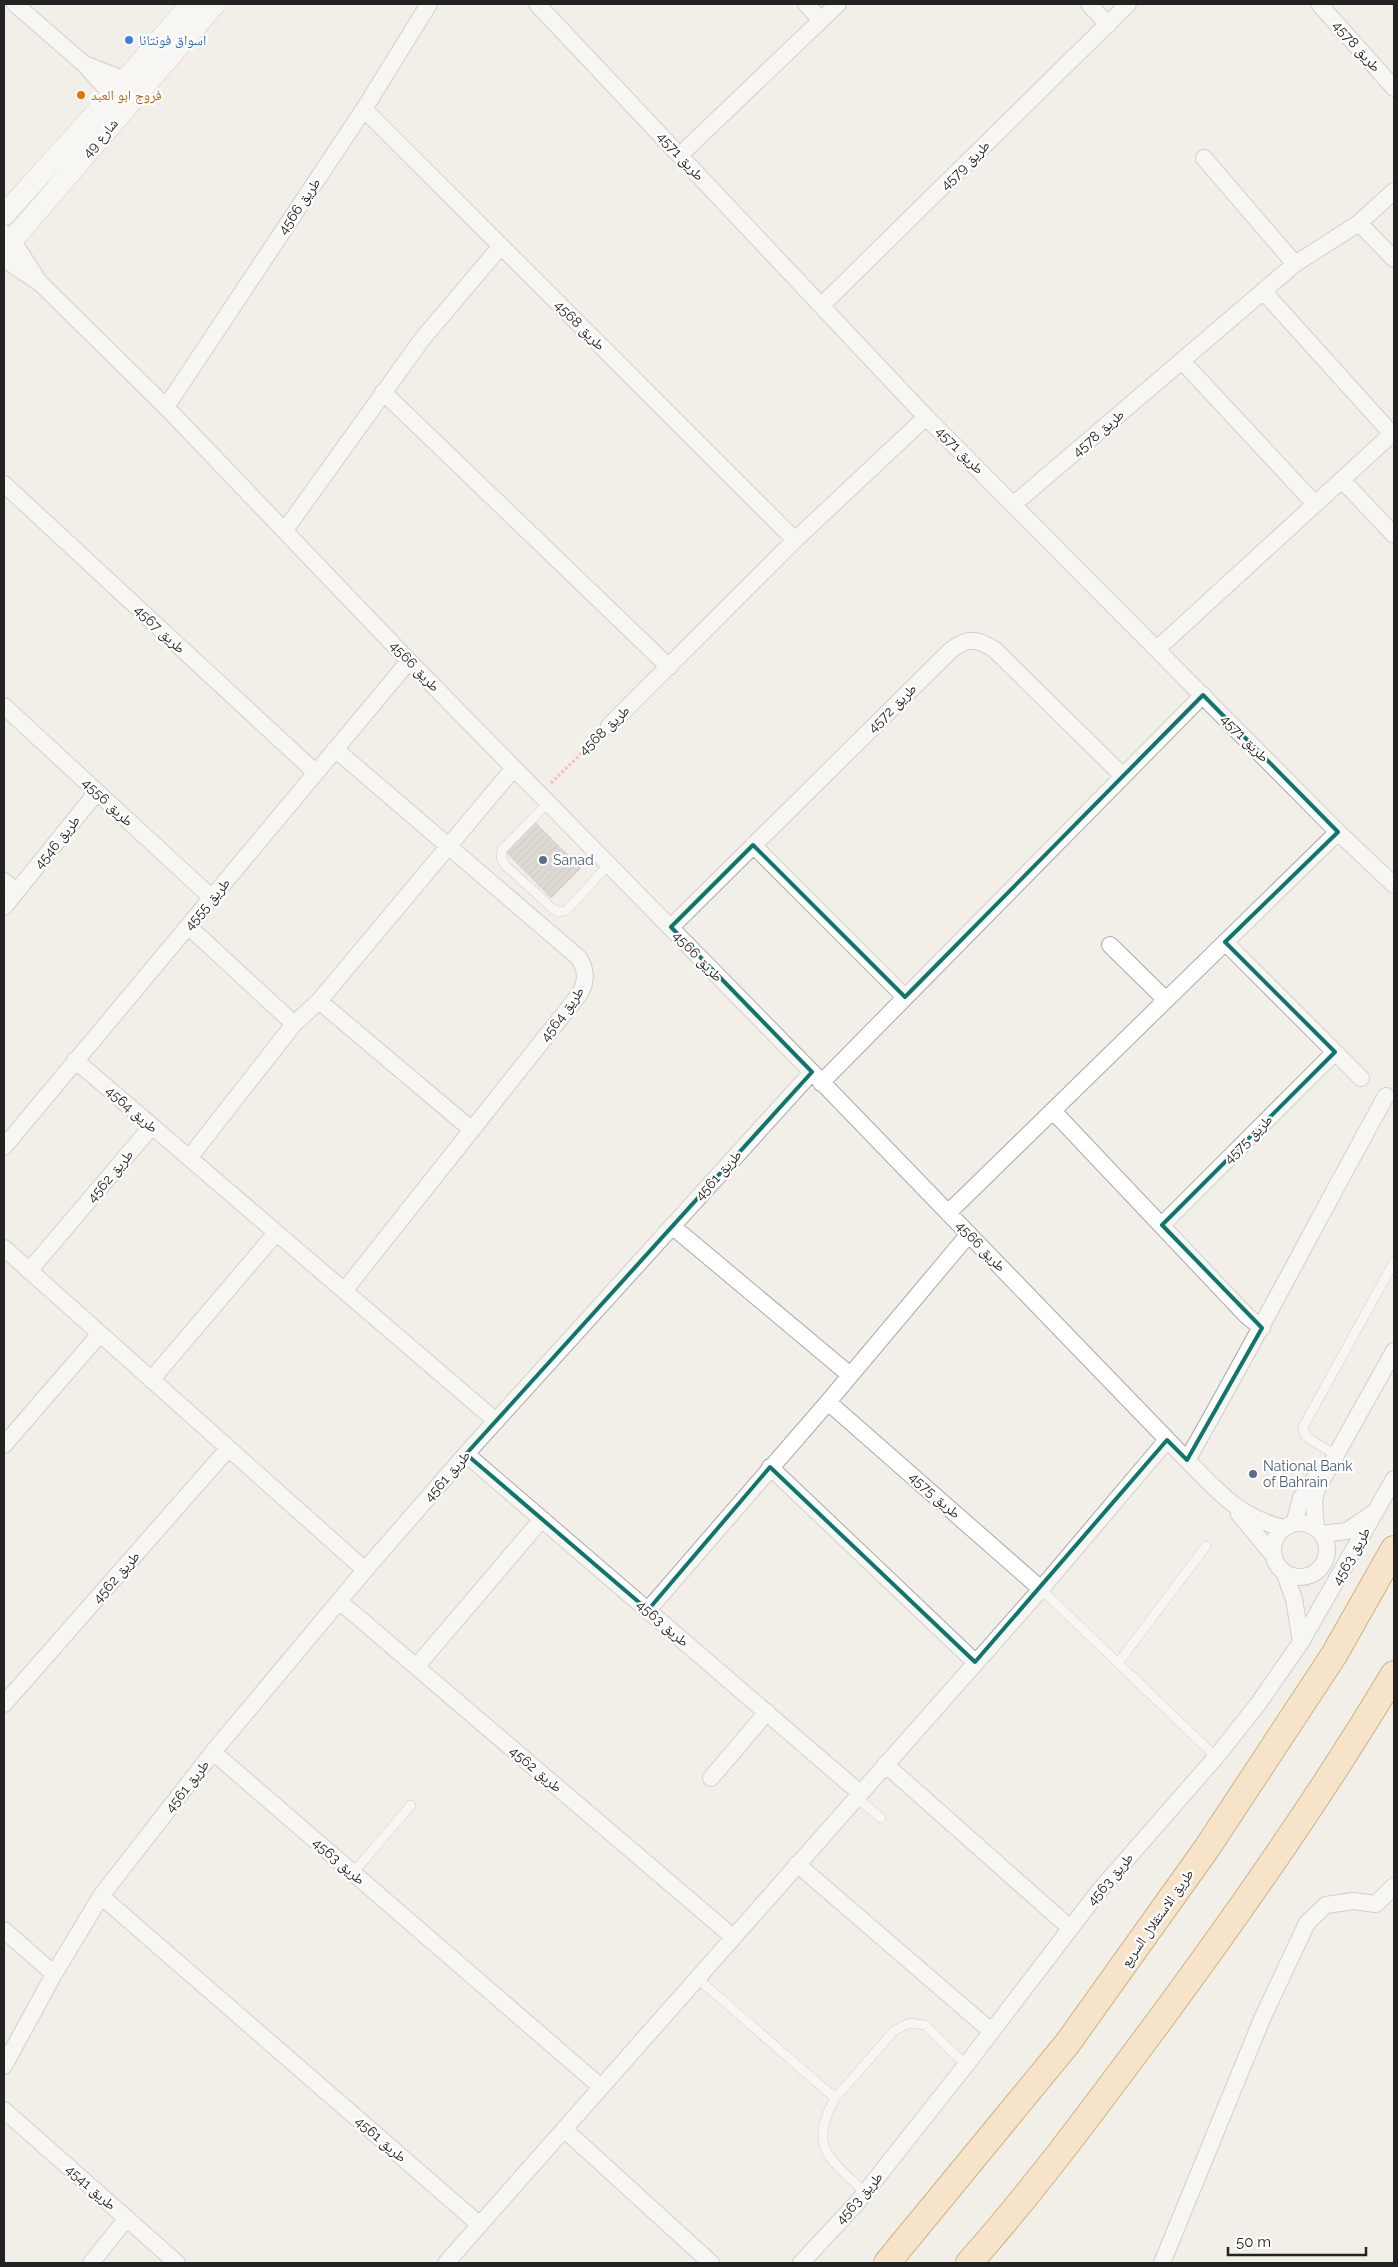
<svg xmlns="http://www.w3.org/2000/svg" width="1398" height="2267" font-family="Raleway,'Noto Naskh Arabic',sans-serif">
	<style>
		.building { fill: url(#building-hatch); stroke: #c4b6ab }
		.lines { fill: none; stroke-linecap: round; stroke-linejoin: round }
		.service-casing { stroke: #a9a9a9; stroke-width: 10 }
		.minor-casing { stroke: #a9a9a9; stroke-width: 18 }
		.tertiary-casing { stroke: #a9a9a9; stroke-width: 22 }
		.primary-casing { stroke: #a06b00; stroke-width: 28 }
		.path { stroke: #fa8072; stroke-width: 3; stroke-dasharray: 2.5 2.5; stroke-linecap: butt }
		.service { stroke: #fff; stroke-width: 9 }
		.minor { stroke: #fff; stroke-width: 16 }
		.tertiary { stroke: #fff; stroke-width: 21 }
		.primary { stroke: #fcd6a4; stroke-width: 26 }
		.marked { fill: none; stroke: #0f766e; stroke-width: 4; stroke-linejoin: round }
		.shop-dot { fill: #3f7fe0; stroke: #fff; stroke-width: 2 }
		.food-dot { fill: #e8710a; stroke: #fff; stroke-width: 2 }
		.service-dot { fill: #5c6f8a; stroke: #fff; stroke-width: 2 }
		.labels { text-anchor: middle; stroke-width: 4.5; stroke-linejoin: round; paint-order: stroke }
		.shop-label { font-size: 14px; fill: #366cbe; stroke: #fff; text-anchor: start }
		.street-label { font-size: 14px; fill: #222; stroke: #fff }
		.food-label { font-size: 14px; fill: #c56008; stroke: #fff; text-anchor: start }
		.service-label { font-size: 14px; fill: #4e5e75; stroke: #fff; text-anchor: start }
	</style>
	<defs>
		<pattern id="building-hatch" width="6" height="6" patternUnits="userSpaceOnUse" patternTransform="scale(1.25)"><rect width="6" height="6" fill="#c7bfb8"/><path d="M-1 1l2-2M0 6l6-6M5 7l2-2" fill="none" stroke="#aba49e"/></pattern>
	</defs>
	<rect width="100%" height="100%" fill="#f2efe9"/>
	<!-- building -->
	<path class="building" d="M534,821L581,868L551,898L505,851Z"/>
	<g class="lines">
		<defs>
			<path id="service" d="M548,803L502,850L501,858L505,865L552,908L559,912L567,910L609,864
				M1334,1454L1308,1438L1305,1435L1303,1427L1394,1262
				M1041,1589L1216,1757
				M1118,1663L1206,1546
				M856,1797L881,1818
				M353,1873L411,1805
				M697,1978L835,2098
				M865,2193C831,2159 807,2148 835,2098L894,2031L909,2023L925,2025L966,2065"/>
			<path id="minor" d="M15,4L84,64
				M537,4L926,417L1338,832L1394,885
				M806,4L821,20
				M1089,4L1108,25
				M1319,4L1394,88
				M120,104L84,64L125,80L133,87
				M364,109L795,540
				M680,155L838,4
				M1204,158L1295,264
				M1359,223L1394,259
				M4,233L12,240L40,283L4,259
				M40,283L166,407L409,661L812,1072L1187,1460C1219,1492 1238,1517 1284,1528
				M1263,291L1392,434
				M822,305L1128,4
				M1182,361L1315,504
				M383,392L669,667
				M166,407L364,109L429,4
				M1342,480L1394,535
				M4,484L316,773
				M1014,504L1295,264L1359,223L1394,191
				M285,530L423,338L501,246
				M1157,649L1394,432
				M4,706L212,898
				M609,726L795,540L926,417
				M335,749L579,958C587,971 587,983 578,996L344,1291
				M753,845L905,997
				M4,881L16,891
				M4,907L97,792
				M188,926L294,1024
				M671,927L950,651C967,637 977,638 995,650L1123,776
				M1225,942L1361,1078
				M1110,945L1166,1000
				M319,1001L472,1130
				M75,1060L496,1421
				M821,1083L1203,695
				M1053,1111L1247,1316L1262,1328
				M4,1147L409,661
				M189,1158L294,1024L319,1001L514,768
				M948,1213L1338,832
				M1162,1225L1335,1052
				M672,1226L850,1375
				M4,1248L365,1570
				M29,1271L152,1126
				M151,1380L276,1233
				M828,1402L1041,1589
				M4,1445L99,1335
				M466,1454L860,1793
				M1187,1460C1256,1340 1319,1217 1386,1096
				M770,1467L975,1662
				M1239,1514L1273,1555
				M1273 1550a27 27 0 1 1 54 0a27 27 0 1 1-54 0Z
				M1294,1524L1301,1498L1317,1475
				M1316,1529L1314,1500L1317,1489L1394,1351
				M1322,1534L1347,1531L1373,1513
				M1284,1572L1294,1599L1301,1642
				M339,1601L733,1937
				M648,1610L828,1402L969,1234
				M416,1667L542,1519
				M4,1704L228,1449
				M213,1752L601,2087
				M885,1764L1070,1928
				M711,1778L767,1712
				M797,1864L991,2031
				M101,1896L480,2225
				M4,1930L54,1974
				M4,2066L54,1974L101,1896L213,1752L365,1570L466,1454L812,1072
				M4,2110L177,2263
				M564,2129L711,2263
				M91,2263L127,2218
				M446,2263L1041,1589L1167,1440
				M801,2263L856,2204L966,2065L1099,1891L1216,1757L1258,1704L1301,1642L1394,1479
				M1162,2263L1262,2019L1307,1923L1326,1905L1353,1901L1376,1904L1394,1886"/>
			<path id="tertiary" d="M4,215L111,96L191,4
				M4,250L215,4"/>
			<path id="primary" d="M887,2263L1067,2044L1207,1848L1334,1655L1394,1549
				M969,2263C1033,2191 1093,2110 1151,2032C1237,1916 1320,1798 1394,1674"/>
		</defs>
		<!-- service casing -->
		<use href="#service" class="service-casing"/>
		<!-- minor casing -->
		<use href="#minor" class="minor-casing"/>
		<!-- tertiary casing -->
		<use href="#tertiary" class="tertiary-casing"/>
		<!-- primary casing -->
		<use href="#primary" class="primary-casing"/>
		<!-- path -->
		<path class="path" d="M551,783L598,737"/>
		<!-- service -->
		<use href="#service" class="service"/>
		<!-- minor -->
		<use href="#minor" class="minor"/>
		<!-- tertiary -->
		<use href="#tertiary" class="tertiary"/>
		<!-- primary -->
		<use href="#primary" class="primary"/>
	</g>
	<!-- marked area -->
	<path d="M0 0H1398V2267H0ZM1203,695L1338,832L1225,942L1335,1052L1162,1225L1262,1328L1187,1460L1167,1440L975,1662L770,1467L648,1610L466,1454L812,1072L671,927L753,845L905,997Z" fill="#f2efe9" fill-opacity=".55" fill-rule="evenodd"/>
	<path class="marked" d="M1203,695L1338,832L1225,942L1335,1052L1162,1225L1262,1328L1187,1460L1167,1440L975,1662L770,1467L648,1610L466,1454L812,1072L671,927L753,845L905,997Z"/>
	<!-- markers -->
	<circle class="shop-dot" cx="129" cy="40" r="5"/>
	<circle class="food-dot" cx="81" cy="95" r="5"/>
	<g class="service-dot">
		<circle cx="543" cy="860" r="5"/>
		<circle cx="1253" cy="1474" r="5"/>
	</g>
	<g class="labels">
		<!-- shop labels -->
		<g class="shop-label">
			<text x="139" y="45">اسواق فونتانا</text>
		</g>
		<!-- street labels -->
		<g class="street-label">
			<text transform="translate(1357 46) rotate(48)" y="5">طريق 4578</text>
			<text transform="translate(100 138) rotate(-49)" y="5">شارع 49</text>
			<text transform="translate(681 156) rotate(47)" y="5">طريق 4571</text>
			<text transform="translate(965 165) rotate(-45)" y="5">طريق 4579</text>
			<text transform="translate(299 206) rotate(-56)" y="5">طريق 4566</text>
			<text transform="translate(580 325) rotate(45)" y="5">طريق 4568</text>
			<text transform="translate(1098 433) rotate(-41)" y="5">طريق 4578</text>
			<text transform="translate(960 450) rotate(45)" y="5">طريق 4571</text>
			<text transform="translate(160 629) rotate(43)" y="5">طريق 4567</text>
			<text transform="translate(415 666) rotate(46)" y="5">طريق 4566</text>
			<text transform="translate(892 708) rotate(-45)" y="5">طريق 4572</text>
			<text transform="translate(604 730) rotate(-44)" y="5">طريق 4568</text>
			<text transform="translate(1245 738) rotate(45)" y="5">طريق 4571</text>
			<text transform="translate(108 802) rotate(43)" y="5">طريق 4556</text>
			<text transform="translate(57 842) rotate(-51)" y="5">طريق 4546</text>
			<text transform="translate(207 904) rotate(-50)" y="5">طريق 4555</text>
			<text transform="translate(698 956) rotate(46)" y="5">طريق 4566</text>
			<text transform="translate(562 1014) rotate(-54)" y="5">طريق 4564</text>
			<text transform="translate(132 1109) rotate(41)" y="5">طريق 4564</text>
			<text transform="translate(1248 1139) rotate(-45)" y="5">طريق 4575</text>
			<text transform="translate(718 1175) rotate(-48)" y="5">طريق 4561</text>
			<text transform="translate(110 1176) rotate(-50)" y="5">طريق 4562</text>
			<text transform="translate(981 1246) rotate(46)" y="5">طريق 4566</text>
			<text transform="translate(447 1476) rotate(-49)" y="5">طريق 4561</text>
			<text transform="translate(935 1495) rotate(41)" y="5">طريق 4575</text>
			<text transform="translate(1351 1556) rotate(-61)" y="5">طريق 4563</text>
			<text transform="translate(116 1577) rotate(-49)" y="5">طريق 4562</text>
			<text transform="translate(663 1623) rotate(41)" y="5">طريق 4563</text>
			<text transform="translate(536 1769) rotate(40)" y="5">طريق 4562</text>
			<text transform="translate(187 1786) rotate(-52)" y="5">طريق 4561</text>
			<text transform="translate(339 1861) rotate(41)" y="5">طريق 4563</text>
			<text transform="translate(1110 1879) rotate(-50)" y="5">طريق 4563</text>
			<text transform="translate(1157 1918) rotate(-55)" y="5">طريق الاستقلال السريع</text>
			<text transform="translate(381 2139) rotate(41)" y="5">طريق 4561</text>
			<text transform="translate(91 2187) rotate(41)" y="5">طريق 4541</text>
			<text transform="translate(859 2198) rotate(-49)" y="5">طريق 4563</text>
		</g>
		<!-- food labels -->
		<g class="food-label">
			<text x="91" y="100">فروج ابو العبد</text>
		</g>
		<!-- service labels -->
		<g class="service-label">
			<text x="553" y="865">Sanad</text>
			<text x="1263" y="1471">National Bank<tspan x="1263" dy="16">of Bahrain</tspan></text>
		</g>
	</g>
	<!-- border -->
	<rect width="1398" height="2267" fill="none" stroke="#222222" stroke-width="10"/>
	<!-- scale -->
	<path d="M1228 2247v8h138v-8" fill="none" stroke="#222222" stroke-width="2.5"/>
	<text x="1236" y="2247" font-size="15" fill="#222222" stroke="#ffffff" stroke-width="4" paint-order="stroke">50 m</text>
</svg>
